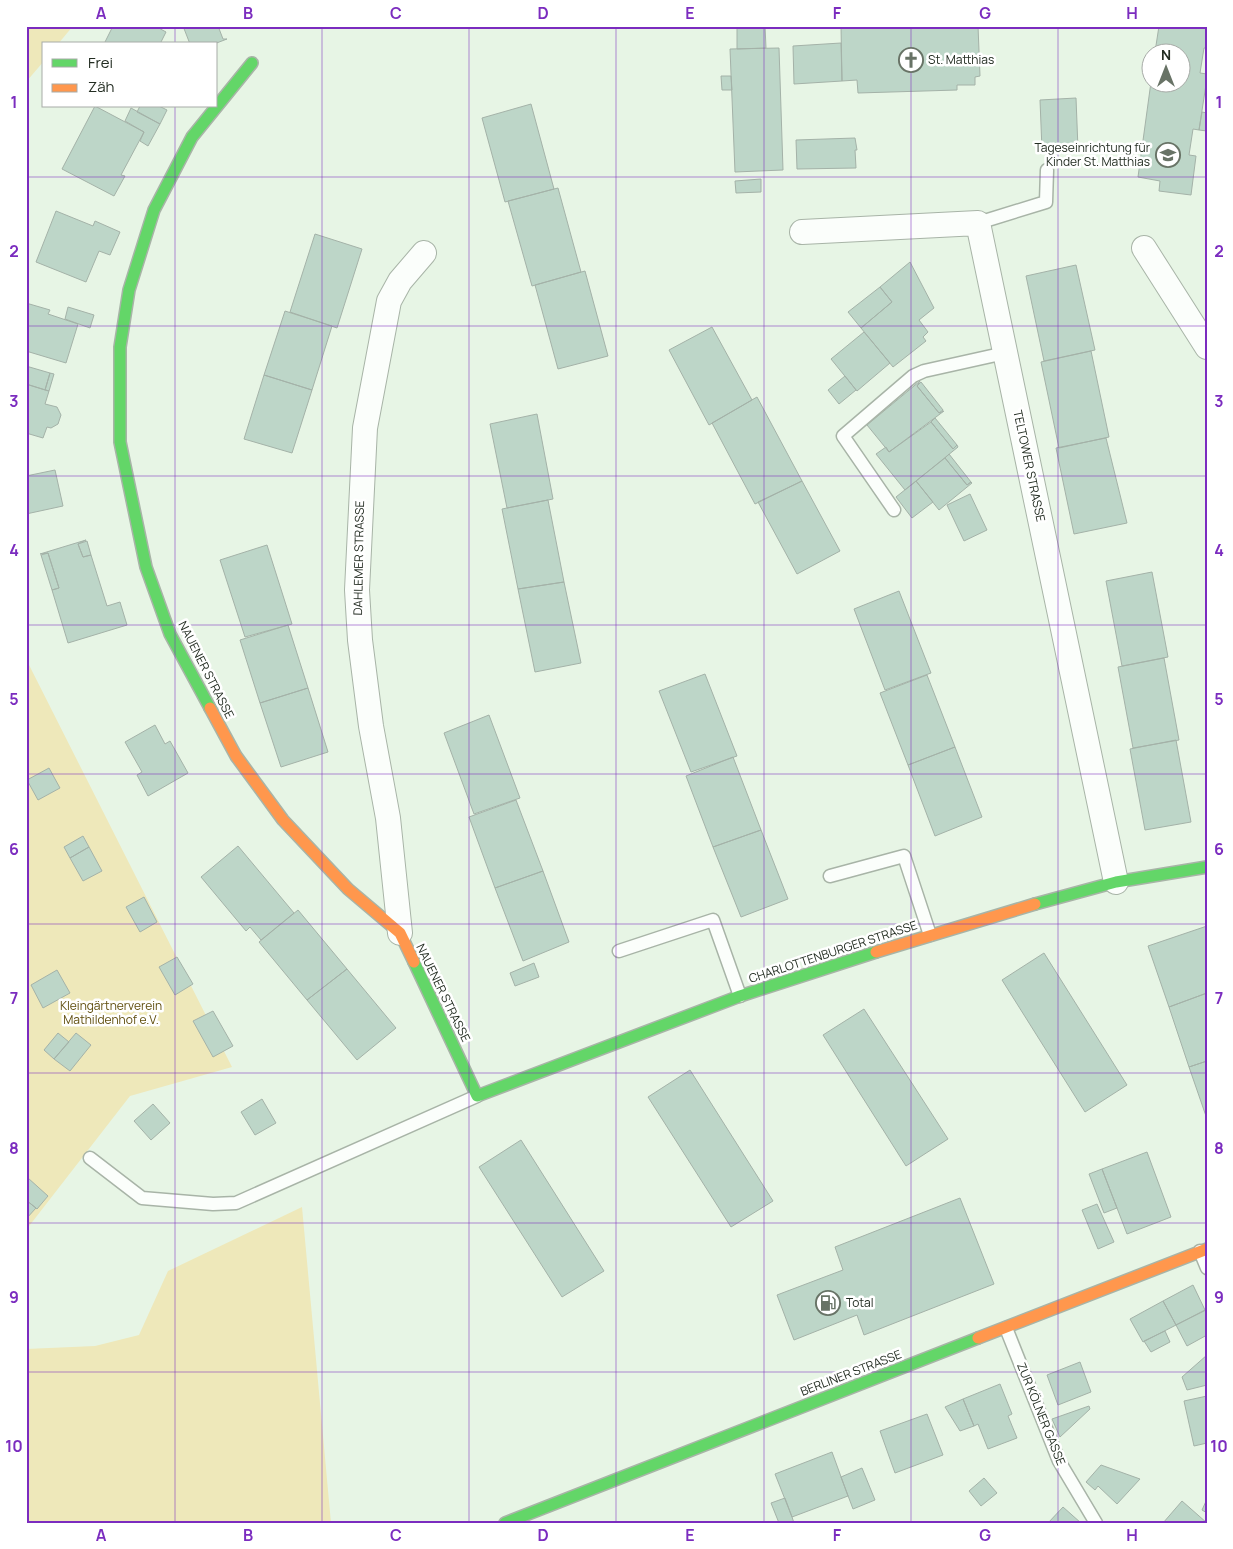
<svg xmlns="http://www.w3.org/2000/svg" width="1233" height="1549" font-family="Manrope,sans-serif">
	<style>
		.green { fill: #eee8ba }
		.building { fill: #bdd6c8; stroke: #a4b2a8 }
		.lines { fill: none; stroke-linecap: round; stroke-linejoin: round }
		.lane-casing { stroke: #a8b4a7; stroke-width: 15 }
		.street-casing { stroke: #a8b4a7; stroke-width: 26 }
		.fast-casing { stroke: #a8b4a7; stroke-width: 14 }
		.slow-casing { stroke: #a8b4a7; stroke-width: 14 }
		.lane { stroke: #fbfefb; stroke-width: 12 }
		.street { stroke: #fbfefb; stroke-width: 24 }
		.fast { stroke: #63d668; stroke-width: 11 }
		.slow { stroke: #ff974d; stroke-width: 11 }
		.grid { fill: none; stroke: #7b2cbf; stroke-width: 1; stroke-opacity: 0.55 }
		.labels { text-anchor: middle; stroke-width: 5; stroke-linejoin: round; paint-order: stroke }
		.poi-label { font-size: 12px; fill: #232d22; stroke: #fff; text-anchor: start }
		.street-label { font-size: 12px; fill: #232d22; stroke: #fff }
		.park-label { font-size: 12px; fill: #604e0e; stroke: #fff }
		.neatline { fill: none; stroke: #7b2cbf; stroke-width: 2 }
		.grid-label { font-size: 16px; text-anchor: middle; font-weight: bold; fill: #7b2cbf }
	</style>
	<rect width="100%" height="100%" fill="#e7f5e5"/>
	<!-- green -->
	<path class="green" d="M26,26H73L58,44H44V61L26,82Z
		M26,659L232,1067L130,1096L26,1230Z
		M302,1207L331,1523H26V1349L95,1346L139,1335L168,1271Z"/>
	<!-- building -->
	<path class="building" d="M113,26H155L166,32L160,44H104Z
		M183,26H218L223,39H227L214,44H190Z
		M737,26H765L766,48L737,49Z
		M841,26H978L980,76L975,77V85H957V90L858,93L857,80L842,81Z
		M1159,26H1207V48H1204L1200,73L1207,74V78L1199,130L1193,129L1189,155L1196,156L1191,195L1159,191L1160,181L1138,177L1151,82H1180V52H1155Z
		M841,43L842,81L794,84L793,46Z
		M779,48L783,170L735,172L730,49Z
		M721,76H731L732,90H722Z
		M1076,98L1078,149L1042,150L1040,100Z
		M531,104L554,189L505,202L482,118Z
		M95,106L144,132L121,175L125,176L114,196L62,169Z
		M140,106H159L167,110L160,124L137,112Z
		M131,108L160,124L148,146L140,141L144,132L125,121Z
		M1202,112L1207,113V131L1199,130Z
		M855,138L857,150H855L856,168L797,169L796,140Z
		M761,179V192L736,193L735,181Z
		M558,188L581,272L532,286L508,201Z
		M56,211L93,226L95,221L120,232L110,255L99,251L86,282L36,262Z
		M315,234L362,249L337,328L290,312Z
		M910,262L934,308L919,320L928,332L923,337L926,341L893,367L861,328L892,302L880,287Z
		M1076,265L1095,350L1044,361L1026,276Z
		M585,271L608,356L558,369L535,285Z
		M880,287L892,302L861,328L848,312Z
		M26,303L50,310L48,314L78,324L66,363L26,351Z
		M68,307L94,315L90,328L65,319Z
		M285,311L332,326L312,390L264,375Z
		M712,327L752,400L709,425L669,350Z
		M864,332L890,363L857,391L831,359Z
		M1091,351L1109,437L1059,448L1041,362Z
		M26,366L50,373L45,390L26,384Z
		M50,373L54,374L49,391L45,390Z
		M264,375L312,390L292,453L244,439Z
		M845,376L856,390L839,404L828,390Z
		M920,381L917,386L939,413L944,411L889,452L867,425Z
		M921,382L943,410L939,413L917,386Z
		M26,384L49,391L45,404L57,407L61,415L58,424L51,428L47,427L43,438L26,433Z
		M757,397L802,481L755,504L712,423Z
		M537,414L553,499L507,508L490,424Z
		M935,418L957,445L953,449L931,422Z
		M931,422L953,449L957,445L958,447L905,490L876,454L886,447L889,452Z
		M1106,438L1127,523L1074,534L1056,448Z
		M949,454L971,482L967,485L945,458Z
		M945,458L967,485L971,482L972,483L939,510L916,481Z
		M55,470L63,506L26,514V476Z
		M802,481L840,551L797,574L758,502Z
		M916,481L933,502L912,518L896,497Z
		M970,494L987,530L964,541L947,505Z
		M548,500L564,582L518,589L502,509Z
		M86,540L78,544L83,557L91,555L107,606L120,602L127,625L68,643L52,590L59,588L48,553L40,554Z
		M87,541L91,555L83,557L78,544Z
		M267,545L292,624L245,637L220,560Z
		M48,553L59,588L52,590L41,555Z
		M1152,572L1168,657L1122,666L1106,581Z
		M564,582L581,663L535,672L518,589Z
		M899,591L931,673L885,690L854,609Z
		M288,625L308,688L260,703L240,640Z
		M1164,658L1179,740L1133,748L1118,667Z
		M705,674L737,756L691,772L659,691Z
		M927,675L955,747L908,765L880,693Z
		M308,688L328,752L281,767L260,703Z
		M489,715L520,798L474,814L444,733Z
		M155,725L165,744L170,741L188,773L148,796L137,775L142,772L125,742Z
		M1176,740L1191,822L1145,830L1130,749Z
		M955,747L982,817L935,836L908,765Z
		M733,757L761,830L713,847L686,776Z
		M49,768L60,788L38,800L27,780Z
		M516,800L543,871L495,888L469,817Z
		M761,830L788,899L741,917L713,847Z
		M83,836L89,847L70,858L64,847Z
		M238,846L294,913L261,940L250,927L246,931L201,877Z
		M89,847L102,871L83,881L70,858Z
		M543,871L569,942L523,961L495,888Z
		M144,897L157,922L140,932L126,907Z
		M298,910L347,969L307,1000L259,942Z
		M1207,926V993L1169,1007L1148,946Z
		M1044,953L1127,1085L1085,1112L1002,980Z
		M177,957L193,984L175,995L159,967Z
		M534,963L539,977L515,986L510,973Z
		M347,969L396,1028L357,1060L307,1000Z
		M57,970L70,993L43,1008L31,985Z
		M1207,993V1061L1189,1067L1169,1007Z
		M864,1009L948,1139L906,1166L823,1035Z
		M213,1011L233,1046L213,1057L193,1021Z
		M58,1033L69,1042L54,1059L44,1050Z
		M76,1033L91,1045L70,1071L54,1059Z
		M1207,1061V1119L1189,1067Z
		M690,1070L773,1201L731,1227L648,1097Z
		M262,1099L276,1123L255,1135L241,1112Z
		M153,1104L170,1123L151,1140L134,1121Z
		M521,1140L604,1271L562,1297L479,1167Z
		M1147,1152L1171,1217L1127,1234L1102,1169Z
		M1102,1169L1117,1208L1104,1213L1089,1174Z
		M28,1178L48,1196L37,1209L26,1200Z
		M960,1198L994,1284L864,1335L857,1315L794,1340L777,1295L843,1270L835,1247Z
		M26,1200L36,1208L26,1219Z
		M1097,1204L1114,1242L1098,1249L1082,1210Z
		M1193,1285L1205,1310L1176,1325L1163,1301Z
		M1163,1301L1176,1325L1143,1342L1130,1319Z
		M1206,1310L1207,1335L1187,1346L1176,1325Z
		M1165,1331L1170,1342L1151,1352L1144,1341Z
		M1207,1355V1385L1187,1390L1182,1377Z
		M1080,1362L1091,1392L1058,1405L1047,1375Z
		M1000,1384L1012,1414L1008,1416L1017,1438L988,1449L978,1424L974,1426L963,1399Z
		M1207,1396V1443L1194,1446L1184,1401Z
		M963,1399L974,1426L960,1431L945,1407Z
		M1089,1406L1090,1409L1060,1437L1052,1419Z
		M927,1414L943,1455L895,1473L880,1431Z
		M832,1452L848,1496L792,1517L775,1474Z
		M1101,1465L1140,1479L1117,1504L1098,1486L1095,1490L1086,1482Z
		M862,1468L875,1500L853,1509L841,1477Z
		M984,1478L997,1493L981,1506L969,1491Z
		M785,1498L792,1517L794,1523H779L771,1503Z
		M1207,1499V1513L1202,1510Z
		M1182,1501L1207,1523H1163Z
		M1063,1507L1081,1523H1048Z"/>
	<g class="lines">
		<defs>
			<path id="lane" d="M978,223L1046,202L1047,170
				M894,510L843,436L913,376L924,371L1005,353
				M830,876L904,856L930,935
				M619,951L713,920L740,996
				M90,1158L142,1198L213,1204L236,1203L477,1096
				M1200,1251L1207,1268
				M1006,1328L1059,1461L1096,1523"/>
			<path id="street" d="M802,232L978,223L1116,882
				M1144,248L1207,347
				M400,933L388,818L371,726L360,640L357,590L365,428L389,301L400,281L424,253"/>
			<path id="fast" d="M210,708L170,634L146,567L120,442V347L129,290L154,210L192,137L252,63
				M1035,904L1116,882L1207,867
				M414,962L477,1096L740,996L876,952
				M505,1523L978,1338"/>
			<path id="slow" d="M210,708L236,756L283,820L348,889L400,933L414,962
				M876,952L1035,904
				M978,1338L1207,1249"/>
		</defs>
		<!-- lane casing -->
		<use href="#lane" class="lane-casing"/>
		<!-- street casing -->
		<use href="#street" class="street-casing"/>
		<!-- fast casing -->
		<use href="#fast" class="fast-casing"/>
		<!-- slow casing -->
		<use href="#slow" class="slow-casing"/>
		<!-- lane -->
		<use href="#lane" class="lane"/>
		<!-- street -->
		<use href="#street" class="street"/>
		<!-- fast -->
		<use href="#fast" class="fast"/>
		<!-- slow -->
		<use href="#slow" class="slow"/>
	</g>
	<!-- grid -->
	<path class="grid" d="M175,26V44M322,26V1523M469,26V1523M616,26V1523M764,26V1523M911,26V1523M1058,26V1523M175,106V1523M26,177H1207M26,326H1207M26,476H1207M26,625H1207M26,774H1207M26,924H1207M26,1073H1207M26,1223H1207M26,1372H1207"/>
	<!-- icons -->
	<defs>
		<symbol id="church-ring" viewBox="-11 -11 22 22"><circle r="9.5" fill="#fff" stroke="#687366" stroke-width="1.5"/><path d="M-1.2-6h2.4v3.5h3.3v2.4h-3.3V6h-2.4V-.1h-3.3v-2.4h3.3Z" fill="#687366"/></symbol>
		<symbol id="school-ring" viewBox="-11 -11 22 22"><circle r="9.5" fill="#fff" stroke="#687366" stroke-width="1.5"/><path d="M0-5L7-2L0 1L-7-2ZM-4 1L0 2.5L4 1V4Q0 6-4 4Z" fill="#687366"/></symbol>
		<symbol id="fuel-ring" viewBox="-11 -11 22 22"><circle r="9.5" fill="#fff" stroke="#687366" stroke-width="1.5"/><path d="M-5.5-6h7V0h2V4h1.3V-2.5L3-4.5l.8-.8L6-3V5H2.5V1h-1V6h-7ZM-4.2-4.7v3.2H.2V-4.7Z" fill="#687366"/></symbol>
	</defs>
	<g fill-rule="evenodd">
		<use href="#church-ring" x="897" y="46" width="28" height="28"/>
		<use href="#school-ring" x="1154" y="141" width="28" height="28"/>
		<use href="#fuel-ring" x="814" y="1289" width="28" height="28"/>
	</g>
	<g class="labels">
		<!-- poi labels -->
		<g class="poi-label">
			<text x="928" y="64">St. Matthias</text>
			<text x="1150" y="152" text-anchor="end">Tageseinrichtung für<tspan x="1150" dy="14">Kinder St. Matthias</tspan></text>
			<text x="846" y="1307">Total</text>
		</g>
		<!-- street labels -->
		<g class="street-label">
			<text transform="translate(1029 466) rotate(78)" y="4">TELTOWER STRASSE</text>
			<text transform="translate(359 558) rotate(-89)" y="4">DAHLEMER STRASSE</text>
			<text transform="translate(206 670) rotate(63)" y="4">NAUENER STRASSE</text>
			<text transform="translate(833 952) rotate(-18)" y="4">CHARLOTTENBURGER STRASSE</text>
			<text transform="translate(443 993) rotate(64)" y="4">NAUENER STRASSE</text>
			<text transform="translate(851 1373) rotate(-21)" y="4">BERLINER STRASSE</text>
			<text transform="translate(1041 1414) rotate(68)" y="4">ZUR KÖLNER GASSE</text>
		</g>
		<!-- park labels -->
		<g class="park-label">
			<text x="111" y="1010">Kleingärtnerverein<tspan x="111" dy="14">Mathildenhof e.V.</tspan></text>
		</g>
	</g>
	<!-- border -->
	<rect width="1233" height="1549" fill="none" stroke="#ffffff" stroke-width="55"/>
	<!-- legend -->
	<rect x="42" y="42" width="175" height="65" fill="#ffffff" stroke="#a7aba7"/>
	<rect x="52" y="59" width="25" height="8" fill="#63d668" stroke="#a7aba7"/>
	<text x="88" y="68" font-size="15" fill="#232d22">Frei</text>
	<rect x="52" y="84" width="25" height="8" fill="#ff974d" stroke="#a7aba7"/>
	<text x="88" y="92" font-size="15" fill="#232d22">Zäh</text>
	<!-- north arrow -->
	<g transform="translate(1166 68)"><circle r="24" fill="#ffffff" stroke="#a7aba7"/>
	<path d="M0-4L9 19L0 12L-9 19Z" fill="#687366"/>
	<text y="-8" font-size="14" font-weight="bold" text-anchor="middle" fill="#232d22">N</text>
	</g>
	<rect x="28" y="28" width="1178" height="1494" class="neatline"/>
	<g class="grid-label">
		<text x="101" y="19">A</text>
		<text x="248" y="19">B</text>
		<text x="396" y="19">C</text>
		<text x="543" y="19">D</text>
		<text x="690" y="19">E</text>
		<text x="837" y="19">F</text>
		<text x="985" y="19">G</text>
		<text x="1132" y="19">H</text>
		<text x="14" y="108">1</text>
		<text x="1219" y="108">1</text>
		<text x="14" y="257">2</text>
		<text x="1219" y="257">2</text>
		<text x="14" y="407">3</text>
		<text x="1219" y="407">3</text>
		<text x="14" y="556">4</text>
		<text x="1219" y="556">4</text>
		<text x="14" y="705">5</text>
		<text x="1219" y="705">5</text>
		<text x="14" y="855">6</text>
		<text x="1219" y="855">6</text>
		<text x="14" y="1004">7</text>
		<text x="1219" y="1004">7</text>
		<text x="14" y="1154">8</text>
		<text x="1219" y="1154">8</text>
		<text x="14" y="1303">9</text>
		<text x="1219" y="1303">9</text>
		<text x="14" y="1452">10</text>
		<text x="1219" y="1452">10</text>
		<text x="101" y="1541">A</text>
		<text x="248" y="1541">B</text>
		<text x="396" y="1541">C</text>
		<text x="543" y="1541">D</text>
		<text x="690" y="1541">E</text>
		<text x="837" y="1541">F</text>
		<text x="985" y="1541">G</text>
		<text x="1132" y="1541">H</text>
	</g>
</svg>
